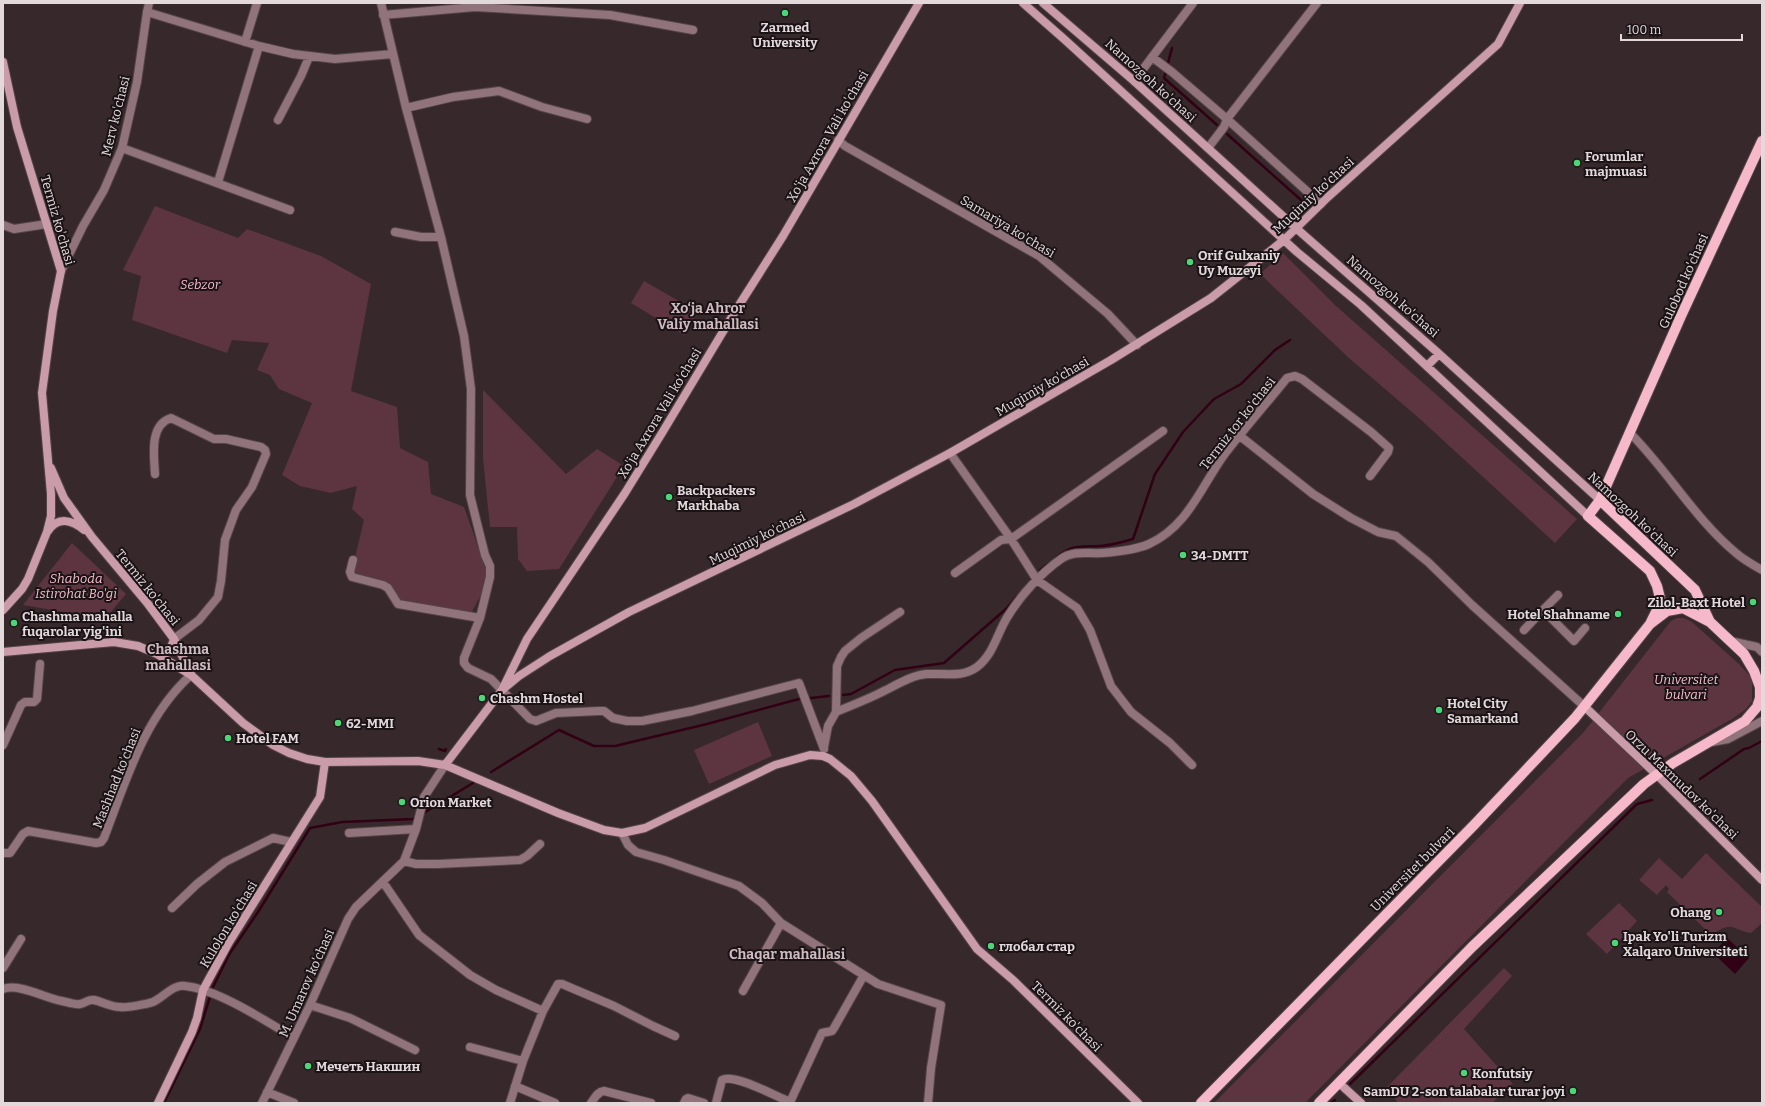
<svg xmlns="http://www.w3.org/2000/svg" width="1765" height="1106" font-family="Bitter,serif">
	<style>
		.green { fill: #5c3541 }
		.water { fill: #310014 }
		.lines { fill: none; stroke-linecap: round; stroke-linejoin: round }
		.stream { stroke: #310014; stroke-width: 2.5 }
		.minor-casing { stroke: #534448; stroke-width: 10 }
		.tertiary-casing { stroke: #534448; stroke-width: 10 }
		.secondary-casing { stroke: #534448; stroke-width: 10 }
		.primary-casing { stroke: #534448; stroke-width: 12 }
		.minor { stroke: #91737b; stroke-width: 8 }
		.tertiary { stroke: #91737b; stroke-width: 8 }
		.secondary { stroke: #ca9ba8; stroke-width: 8 }
		.primary { stroke: #f6b9ca; stroke-width: 10 }
		.poi-dot { fill: #4bd677; stroke: #1a1315; stroke-width: 1.5 }
		.labels { text-anchor: middle; stroke-width: 4; stroke-linejoin: round; paint-order: stroke }
		.poi-label { font-size: 13px; font-weight: bold; fill: #e3d9db; stroke: #1a1315; text-anchor: start }
		.street-label { font-size: 13px; fill: #e3d9db; stroke: #1a1315 }
		.park-label { font-size: 13px; font-style: italic; fill: #f7bdcd; stroke: #1a1315 }
		.neighbourhood-label { font-size: 14px; font-weight: bold; fill: #cebabf; stroke: #1a1315 }
	</style>
	<rect width="100%" height="100%" fill="#37282c"/>
	<!-- green -->
	<path class="green" d="M155,206L238,238L247,229L321,256L371,284L351,391L397,407L400,448L428,462L431,494L464,507L487,572L483,591L469,617L399,606L387,582L351,574L364,520L352,509L357,486L331,493L300,486L282,475L312,403L279,389L270,375L257,370L269,343L232,340L227,353L132,320L141,276L123,270Z
		M1283,253L1335,305L1577,519L1555,543L1420,419L1350,359L1260,274Z
		M644,281L698,312L684,335L631,303Z
		M483,390L566,474L597,449L624,466L559,569L527,571L518,559L517,527H490L483,459Z
		M72,543L126,594L105,619L23,605Z
		M1677,618H1684L1692,622L1740,665L1751,677L1752,684V701L1746,709L1732,719L1628,778L1305,1103H1214L1583,733L1667,626L1671,621Z
		M758,722L772,756L709,784L694,750Z
		M1706,853L1762,907V923L1751,933C1730,929 1734,920 1711,935L1667,892L1669,889L1666,885L1657,895L1639,880L1659,858L1682,879Z
		M1619,903L1637,921L1607,954L1586,934Z
		M1504,968L1512,976L1464,1029L1513,1084L1492,1103H1398L1387,1087Z"/>
	<!-- water -->
	<path class="water" d="M1727,938L1749,958L1735,974L1713,953Z"/>
	<g class="lines">
		<!-- stream -->
		<path class="stream" d="M1172,48L1164,78L1217,125
			M1227,134L1301,200
			M1057,557C1074,544 1079,547 1099,546C1110,546 1122,542 1133,539L1155,474L1183,432L1214,399L1241,384L1275,350L1290,340
			M1040,570L1048,564
			M843,695L851,694L895,670L944,663L1007,608L1017,596
			M811,698L829,696
			M439,749L445,751L446,749
			M491,772L559,730L594,746H615L707,724L799,699
			M1700,779L1744,749L1749,748L1762,741
			M422,814L473,783
			M1350,1084L1637,804L1652,800
			M164,1103L200,1029L213,987L230,953L258,912L310,828L342,822L413,819L417,817
			M1331,1103L1335,1100"/>
		<defs>
			<path id="minor" d="M381,3L406,108L441,237L464,336L471,389L470,495L485,555L490,566V577L480,618L464,658V663L468,668L491,679L530,719L536,721L556,713L599,711H604L613,718L627,721H642L692,711L799,683L824,749
				M475,3V7L610,15L693,30
				M147,12L259,46L218,182
				M383,15L475,7
				M245,42L257,3
				M259,46L293,54L335,59L393,54
				M1152,57L1172,72L1227,119L1321,204
				M1134,81L1193,3
				M406,108L453,97L499,91L542,107L587,119
				M278,120L301,76L309,57
				M838,140L845,146L1039,256L1108,314L1137,345
				M122,148L290,210
				M1208,148L1224,127L1227,119L1317,3
				M3,225L14,229L47,224
				M395,232L421,237H441
				M1630,433C1668,471 1695,519 1736,553C1744,560 1753,565 1762,570
				M1240,436L1313,494L1351,518L1378,532L1396,536L1428,562L1472,605L1585,707
				M950,453L1011,539L1037,580L1077,608L1090,630L1111,686L1131,712L1170,743L1192,765
				M155,474C154,456 149,425 171,418L214,439H226L261,447L265,450L266,454L252,487L236,510L225,540L221,581L218,597L199,620L174,639
				M353,560L350,572L352,577L383,585L388,588L398,604L480,618
				M955,573L1001,540L1011,539L1163,431
				M1543,610L1558,595
				M1524,630L1543,610L1574,641L1585,628
				M1730,641L1757,647L1762,652
				M836,712C850,706 866,700 880,693C895,686 911,675 927,674C944,673 962,678 977,667C994,654 997,633 1008,616C1021,595 1041,573 1061,559C1073,550 1088,554 1102,553C1115,552 1138,549 1149,544C1188,526 1201,487 1224,455C1244,429 1266,404 1287,378L1295,376L1302,379L1371,432L1389,448L1388,452L1370,476
				M1712,742L1728,739L1762,721
				M3,745L21,705L25,702H34L37,699L40,664
				M824,747L828,726L836,712L837,666L841,657L845,651L861,638L900,612
				M349,833L416,829
				M622,833L628,845L636,852L664,860L739,886L762,903L781,923L878,984L941,1005L931,1068L928,1103
				M3,853H10L23,834L28,831L96,843L101,842L104,838C126,781 144,717 191,675
				M404,861L416,864H438L520,860L527,856L540,844
				M383,882L419,935L470,975L496,990L543,1011L523,1061L510,1103
				M172,908L197,884L225,862L273,838L291,842
				M3,968L21,939
				M3,989C19,983 45,998 62,1001C67,1002 75,1005 80,1004C86,1003 88,999 94,1000C103,1002 111,1007 120,1007C127,1008 147,1004 153,1002C164,997 173,984 185,986C217,989 266,1021 294,1038
				M743,991L781,923
				M310,1005L350,1018L415,1050
				M543,1011L558,984H562L614,1006L653,1026L675,1036
				M470,1047L523,1061
				M515,1086L555,1103
				M267,1092L294,1103
				M262,1103L310,1005L348,919L356,907L404,861L416,829L424,797L445,765
				M591,1103C595,1098 597,1092 604,1091L651,1103
				M684,1103L686,1099L688,1098L704,1103
				M716,1103L722,1080C734,1073 775,1096 788,1101L791,1100L822,1033L832,1031L834,1028L864,975"/>
			<path id="tertiary" d="M61,271L83,226L104,190L122,148L137,82L147,12L149,3"/>
			<path id="secondary" d="M1023,3L1064,39L1297,252L1361,305L1588,516
				M1043,3L1134,81L1297,229L1437,352L1600,500
				M3,62L17,127L61,271L53,311L42,393L51,494V516L47,532L28,579L22,589L3,610
				M1427,366L1439,354
				M51,468L64,498L92,537L148,604L174,639L191,674
				M48,531C58,516 72,520 84,530
				M3,652L114,642L138,646L157,654L191,675L243,723L273,745L289,753L307,759L325,762L418,761L445,765L558,813L604,830L622,833L645,828L775,765L810,755L823,756L830,759L851,776L872,801L977,949L1013,980L1138,1103
				M157,654C168,651 171,650 174,639
				M502,690L519,676L550,656L629,612L854,504L950,453L1111,360L1211,298L1284,240L1328,197L1498,44L1520,3
				M1585,707L1656,774L1762,880
				M445,765L502,690L527,639L625,493L662,433L736,310L783,236L919,3
				M1339,1083L1361,1103
				M158,1103L192,1032L197,1018L203,990L228,944L320,797L325,762"/>
			<path id="primary" d="M1600,500L1695,590L1710,622
				M1651,622L1661,602L1657,586L1650,571L1588,516L1600,500L1681,316L1762,141
				M1201,1103L1474,825L1575,718L1650,624L1667,611L1683,608L1710,622L1744,654L1754,671L1760,687V698L1757,707L1745,721L1673,763L1644,784L1472,947L1319,1103"/>
		</defs>
		<!-- minor casing -->
		<use href="#minor" class="minor-casing"/>
		<!-- tertiary casing -->
		<use href="#tertiary" class="tertiary-casing"/>
		<!-- secondary casing -->
		<use href="#secondary" class="secondary-casing"/>
		<!-- primary casing -->
		<use href="#primary" class="primary-casing"/>
		<!-- minor -->
		<use href="#minor" class="minor"/>
		<!-- tertiary -->
		<use href="#tertiary" class="tertiary"/>
		<!-- secondary -->
		<use href="#secondary" class="secondary"/>
		<!-- primary -->
		<use href="#primary" class="primary"/>
	</g>
	<!-- markers -->
	<g class="poi-dot">
		<circle cx="785" cy="13" r="4"/>
		<circle cx="1577" cy="163" r="4"/>
		<circle cx="1190" cy="262" r="4"/>
		<circle cx="669" cy="497" r="4"/>
		<circle cx="1183" cy="555" r="4"/>
		<circle cx="1753" cy="602" r="4"/>
		<circle cx="1618" cy="614" r="4"/>
		<circle cx="14" cy="623" r="4"/>
		<circle cx="482" cy="698" r="4"/>
		<circle cx="1439" cy="710" r="4"/>
		<circle cx="338" cy="723" r="4"/>
		<circle cx="228" cy="738" r="4"/>
		<circle cx="402" cy="802" r="4"/>
		<circle cx="1719" cy="912" r="4"/>
		<circle cx="1615" cy="943" r="4"/>
		<circle cx="991" cy="946" r="4"/>
		<circle cx="308" cy="1066" r="4"/>
		<circle cx="1464" cy="1073" r="4"/>
		<circle cx="1573" cy="1091" r="4"/>
	</g>
	<g class="labels">
		<!-- poi labels -->
		<g class="poi-label">
			<text x="785" y="32" text-anchor="middle">Zarmed<tspan x="785" dy="15">University</tspan></text>
			<text x="1585" y="161">Forumlar<tspan x="1585" dy="15">majmuasi</tspan></text>
			<text x="1198" y="260">Orif Gulxaniy<tspan x="1198" dy="15">Uy Muzeyi</tspan></text>
			<text x="677" y="495">Backpackers<tspan x="677" dy="15">Markhaba</tspan></text>
			<text x="1191" y="560">34-DMTT</text>
			<text x="1745" y="607" text-anchor="end">Zilol-Baxt Hotel</text>
			<text x="1610" y="619" text-anchor="end">Hotel Shahname</text>
			<text x="22" y="621">Chashma mahalla<tspan x="22" dy="15">fuqarolar yig'ini</tspan></text>
			<text x="490" y="703">Chashm Hostel</text>
			<text x="1447" y="708">Hotel City<tspan x="1447" dy="15">Samarkand</tspan></text>
			<text x="346" y="728">62-MMI</text>
			<text x="236" y="743">Hotel FAM</text>
			<text x="410" y="807">Orion Market</text>
			<text x="1711" y="917" text-anchor="end">Ohang</text>
			<text x="1623" y="941">Ipak Yo'li Turizm<tspan x="1623" dy="15">Xalqaro Universiteti</tspan></text>
			<text x="999" y="951">глобал стар</text>
			<text x="316" y="1071">Мечеть Накшин</text>
			<text x="1472" y="1078">Konfutsiy</text>
			<text x="1565" y="1096" text-anchor="end">SamDU 2-son talabalar turar joyi</text>
		</g>
		<!-- street labels -->
		<g class="street-label">
			<text transform="translate(1151 80) rotate(42)" y="5">Namozgoh ko'chasi</text>
			<text transform="translate(115 116) rotate(-76)" y="5">Merv ko'chasi</text>
			<text transform="translate(827 136) rotate(-60)" y="5">Xo'ja Axrora Vali ko'chasi</text>
			<text transform="translate(1313 195) rotate(-43)" y="5">Muqimiy ko'chasi</text>
			<text transform="translate(58 220) rotate(74)" y="5">Termiz ko'chasi</text>
			<text transform="translate(1008 226) rotate(31)" y="5">Samariya ko'chasi</text>
			<text transform="translate(1683 281) rotate(-66)" y="5">Gulobod ko'chasi</text>
			<text transform="translate(1393 296) rotate(41)" y="5">Namozgoh ko'chasi</text>
			<text transform="translate(1042 386) rotate(-30)" y="5">Muqimiy ko'chasi</text>
			<text transform="translate(659 413) rotate(-59)" y="5">Xo'ja Axrora Vali ko'chasi</text>
			<text transform="translate(1237 423) rotate(-52)" y="5">Termiz tor ko'chasi</text>
			<text transform="translate(1633 514) rotate(43)" y="5">Namozgoh ko'chasi</text>
			<text transform="translate(757 538) rotate(-26)" y="5">Muqimiy ko'chasi</text>
			<text transform="translate(148 587) rotate(51)" y="5">Termiz ko'chasi</text>
			<text transform="translate(116 778) rotate(-68)" y="5">Mashhad ko'chasi</text>
			<text transform="translate(1682 784) rotate(44)" y="5">Orzu Maxmudov ko'chasi</text>
			<text transform="translate(1412 869) rotate(-45)" y="5">Universitet bulvari</text>
			<text transform="translate(228 924) rotate(-59)" y="5">Kulolon ko'chasi</text>
			<text transform="translate(306 983) rotate(-66)" y="5">M. Umarov ko'chasi</text>
			<text transform="translate(1067 1016) rotate(45)" y="5">Termiz ko'chasi</text>
		</g>
		<!-- park labels -->
		<g class="park-label">
			<text x="200" y="289">Sebzor</text>
			<text x="76" y="583">Shaboda<tspan x="76" dy="15">Istirohat Bo'gi</tspan></text>
			<text x="1686" y="684">Universitet<tspan x="1686" dy="15">bulvari</tspan></text>
		</g>
		<!-- neighbourhood labels -->
		<g class="neighbourhood-label">
			<text x="708" y="313">Xo‘ja Ahror<tspan x="708" dy="16">Valiy mahallasi</tspan></text>
			<text x="178" y="654">Chashma<tspan x="178" dy="16">mahallasi</tspan></text>
			<text x="787" y="959">Chaqar mahallasi</text>
		</g>
	</g>
	<!-- border -->
	<rect width="1765" height="1106" fill="none" stroke="#e3d9db" stroke-width="8"/>
	<!-- scale -->
	<path d="M1621 34v6h121v-6" fill="none" stroke="#e3d9db" stroke-width="2"/>
	<text x="1627" y="34" font-size="12" fill="#e3d9db" stroke="#1a1315" stroke-width="3" paint-order="stroke">100 m</text>
</svg>
